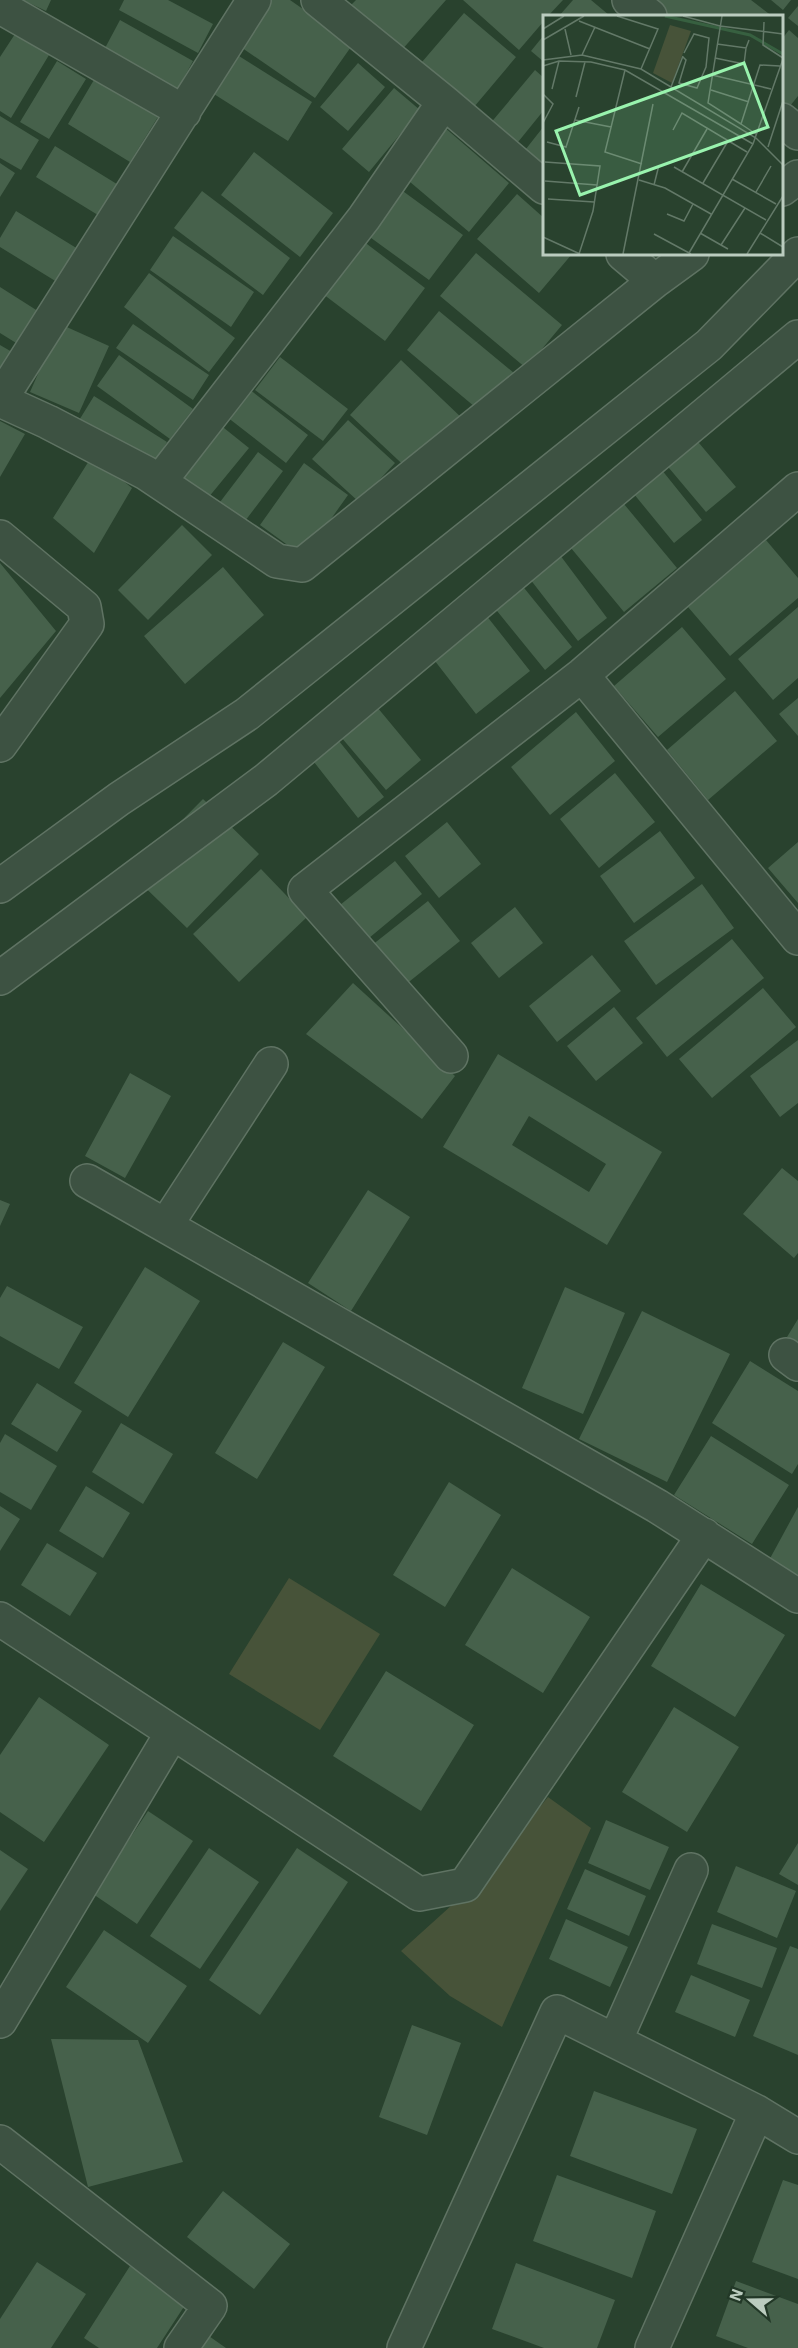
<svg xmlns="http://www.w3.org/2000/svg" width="798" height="2348" font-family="'IBM Plex Sans',sans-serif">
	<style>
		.green { fill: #475339 }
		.building { fill: #46614b; fill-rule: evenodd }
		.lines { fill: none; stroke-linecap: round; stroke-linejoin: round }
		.minor-casing { stroke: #5f7363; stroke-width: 36 }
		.minor { stroke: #3d5242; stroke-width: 33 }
		.inset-river { fill: none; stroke: #376040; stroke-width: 3 }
		.inset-road { fill: none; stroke: #637968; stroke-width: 1.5 }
		.view { fill: #99f3ae; fill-opacity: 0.15; stroke: #99f3ae; stroke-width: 3 }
		.inset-edge { fill: none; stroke: #bbccbf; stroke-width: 3 }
	</style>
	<rect width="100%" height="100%" fill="#29422e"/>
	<!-- green -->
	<path class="green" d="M289,1578L380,1634L320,1730L229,1674Z
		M548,1797L591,1828L502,2027L450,1996L401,1951L483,1877Z"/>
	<!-- building -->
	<path class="building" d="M23,0H51L46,11Z
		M124,0H168L213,24L198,53L119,10Z
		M261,0H290L353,44L315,98L232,41Z
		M356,0H446L400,52L349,7Z
		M463,0H563L548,16H544V21L519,50Z
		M573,0H591L609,15L559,16Z
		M650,0H751L772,16H670Z
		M771,0H791L783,10Z
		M798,6V26L788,18Z
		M464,13L516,57L474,107L422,62Z
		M120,20L193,61L177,90L104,50Z
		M789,30L798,38V96L782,116V39Z
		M15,34L49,55L11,118L0,111V57Z
		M544,35V62L531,51Z
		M231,51L312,102L288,141L206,89Z
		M57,61L86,79L49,139L20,122Z
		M358,63L385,87L348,131L320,107Z
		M535,70L544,78V110L514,147L489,125Z
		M98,73L161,112L130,162L68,124Z
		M394,88L420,110L369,172L342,149Z
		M0,116L39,140L21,170L0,158Z
		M544,126V172L522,154Z
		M444,127L509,183L469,232L403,176Z
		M55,146L125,189L106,220L36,177Z
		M254,152L333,213L300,257L221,195Z
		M0,163L15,173L0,197Z
		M400,189L463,235L429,280L367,235Z
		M202,191L290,258L263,295L174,228Z
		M517,194L544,218V254H572L539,293L477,239Z
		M16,211L78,249L57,282L0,247V238Z
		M173,236L254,292L231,327L150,270Z
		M363,241L425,288L385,341L323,294Z
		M476,253L562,325L526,368L440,296Z
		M149,273L235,338L209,372L124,307Z
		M0,287L41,313L21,346L0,333Z
		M439,311L514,373L481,412L407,350Z
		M60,324L109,346L79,413L30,392Z
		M133,324L209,375L193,400L116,348Z
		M0,345L19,356L0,382Z
		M119,355L193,409L170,439L97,386Z
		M280,357L348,409L323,441L255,390Z
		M401,360L464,420L413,474L350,415Z
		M249,389L308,435L286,463L227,417Z
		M94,396L167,442L151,469L78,422Z
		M348,420L395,463L359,502L312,459Z
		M0,421L25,434L0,477Z
		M219,424L249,448L208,498L179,474Z
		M683,424L736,487L706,512L653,449Z
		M258,452L283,471L242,525L217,506Z
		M649,454L702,520L674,543L620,477Z
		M92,456L132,488L94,553L53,518Z
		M304,463L348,495L304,557L260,525Z
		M619,498L677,568L624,612L566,542Z
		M182,525L212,555L148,620L118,590Z
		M766,540L798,578V598L730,656L688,607Z
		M554,547L607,618L578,641L523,570Z
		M0,563L56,631L0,698Z
		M223,567L264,615L185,684L144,636Z
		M516,578L572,647L545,670L489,601Z
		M798,607V678L773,700L738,659Z
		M482,610L530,671L476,714L428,652Z
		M682,627L726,679L658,737L614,686Z
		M735,691L777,741L708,800L667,750Z
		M798,698V736L779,714Z
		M377,707L421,760L386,790L341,737Z
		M576,712L615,761L550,815L511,767Z
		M339,741L384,797L358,818L314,762Z
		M615,773L655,822L599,868L560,819Z
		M203,799L259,854L187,928L130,873Z
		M447,822L481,864L439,898L405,856Z
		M660,831L695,878L634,923L600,876Z
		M798,842V903L768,868Z
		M395,861L422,894L363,943L335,909Z
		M261,869L307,917L239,982L193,934Z
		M702,884L734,928L656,985L624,941Z
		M428,901L460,941L400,989L367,949Z
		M515,907L543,943L499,978L471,943Z
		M732,939L764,978L667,1057L636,1018Z
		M592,955L621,991L557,1042L529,1006Z
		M353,983L455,1076L422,1119L306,1034Z
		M763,988L796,1027L712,1098L679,1059Z
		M614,1007L643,1043L596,1081L567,1046Z
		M798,1040V1103L780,1117L750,1076Z
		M498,1054L662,1152L607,1245L443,1147ZM529,1116L606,1164L589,1192L512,1145Z
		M130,1073L171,1096L125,1178L85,1156Z
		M782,1168L798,1181V1253L794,1258L743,1214Z
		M368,1190L410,1217L351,1311L308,1283Z
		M0,1200L10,1204L0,1226Z
		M145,1267L200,1301L128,1417L74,1383Z
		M7,1286L83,1327L59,1369L0,1336V1298Z
		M565,1287L625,1313L583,1414L522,1388Z
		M642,1311L730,1354L667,1482L579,1439Z
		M798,1319V1344L787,1337Z
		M283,1342L325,1367L257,1479L215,1453Z
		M750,1361L798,1391V1464L792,1474L712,1423Z
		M37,1383L82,1411L57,1452L11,1424Z
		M121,1423L173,1454L143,1504L92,1472Z
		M5,1434L57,1466L31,1510L0,1492V1443Z
		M711,1436L789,1485L752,1544L674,1495Z
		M449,1482L501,1515L445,1607L393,1575Z
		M86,1486L130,1513L103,1558L59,1531Z
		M0,1506L20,1519L0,1551Z
		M798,1507V1582L767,1564Z
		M47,1543L97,1573L70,1616L21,1585Z
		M512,1568L590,1617L543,1693L465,1645Z
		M701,1584L785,1635L735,1717L651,1666Z
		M386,1671L474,1725L421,1811L333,1756Z
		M39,1697L109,1745L44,1842L0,1812V1755Z
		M674,1707L739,1747L687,1832L622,1792Z
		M148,1811L193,1841L137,1924L93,1894Z
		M606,1820L669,1847L650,1890L588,1863Z
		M798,1843V1885L779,1874Z
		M209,1848L259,1882L200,1969L150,1936Z
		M297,1848L348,1882L260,2015L209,1980Z
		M0,1850L28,1869L0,1911Z
		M736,1866L796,1891L777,1938L717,1912Z
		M585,1869L646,1896L629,1936L567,1909Z
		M566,1919L628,1947L610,1987L549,1959Z
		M712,1924L777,1948L762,1988L697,1964Z
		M104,1930L187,1986L148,2043L66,1987Z
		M790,1946L798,1949V2055L753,2036Z
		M691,1975L750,2000L735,2037L675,2012Z
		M412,2025L461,2043L427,2135L379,2117Z
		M51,2039L138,2040L183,2162L88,2187Z
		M594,2091L697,2129L672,2194L570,2156Z
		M557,2175L656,2211L632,2278L533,2241Z
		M783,2180L798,2185V2279L752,2262Z
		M223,2191L290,2244L254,2289L187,2237Z
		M37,2262L86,2294L51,2348H0V2319Z
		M516,2263L615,2300L597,2348H544L492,2329Z
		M130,2266L187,2302L157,2348H99L84,2338Z
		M736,2281L798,2304V2348H748L716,2336Z
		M206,2334L226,2348H196Z"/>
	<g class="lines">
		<defs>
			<path id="minor" d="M318,0L444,102L544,187
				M629,0L650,16
				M4,9L184,112
				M782,120L798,133
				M782,189L798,177
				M623,254L655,281L692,254
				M0,400L48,422L146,473L277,561L302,565L655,281
				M0,400L254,0
				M160,481L364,218L444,102
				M0,537L84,607L87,624L0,745
				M582,675L798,938
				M0,886L119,799L247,714L709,345L798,254
				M0,978L266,780L798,337
				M451,1056L305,890L582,675L798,489
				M87,1181L657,1506L798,1596
				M166,1225L271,1064
				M786,1355L798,1364
				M0,1619L419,1894L465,1885L704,1535
				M0,2021L172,1733
				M615,2041L691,1870
				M0,2142L210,2306L181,2348
				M404,2348L557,2012L757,2112L798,2137
				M652,2348L757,2112"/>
		</defs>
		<!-- minor casing -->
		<use href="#minor" class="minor-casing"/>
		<!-- minor -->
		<use href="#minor" class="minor"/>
	</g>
	<!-- overview -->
	<g transform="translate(543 15)">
		<rect width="240" height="240" fill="#29422e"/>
		<path d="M127,10L148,16L129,68L110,58Z" fill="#475339"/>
		<path class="inset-river" d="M122,1L207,20L240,39"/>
		<path class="inset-road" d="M74,1L115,14L98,54M140,1L177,11L240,19M179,1L165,88L198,109M36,6L107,34M221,7L220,30L240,43M0,14L21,1M22,14L28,40M0,25L41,1M174,29L203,33L206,25M39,40L52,12M140,42L143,45L136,68L154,73L163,52L166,23L151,19L141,38M172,43L201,49L203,33M0,45L39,40L98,54L213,123L240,150M0,51L16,46L48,47L82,55L210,129M82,55L62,137L99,149M169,60L228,74M128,72L140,41M9,74L16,46M168,75L206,87M0,79L10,89L0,108M33,82L42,47M32,105L68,112M130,115L139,98L204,137M213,119L198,109L217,50L237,51M4,127L23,132L36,92M225,132L240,86M2,147L57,151L50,196L36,239M131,152L223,205M139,157L164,114M189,164L233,189M96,165L122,173L168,199M2,166L54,170M160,168L185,126M111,170L116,150M213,177L228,151M5,184L51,187M124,199L141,206L150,189M157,218L185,234M217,218L240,232M111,219L148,239M0,222L37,239M178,230L202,193M146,238L210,129L240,44M80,239L110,89M204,239L240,181"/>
		<path class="view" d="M201,48L225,112L37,180L13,116Z"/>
		<rect width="240" height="240" class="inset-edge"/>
	</g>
	<!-- north arrow -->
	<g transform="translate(750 2300) rotate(290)" stroke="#223827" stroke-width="4.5" paint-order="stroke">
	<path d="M0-4.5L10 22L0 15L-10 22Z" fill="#bbccbf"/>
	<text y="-9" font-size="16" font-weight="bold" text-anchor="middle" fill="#bbccbf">N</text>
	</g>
</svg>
